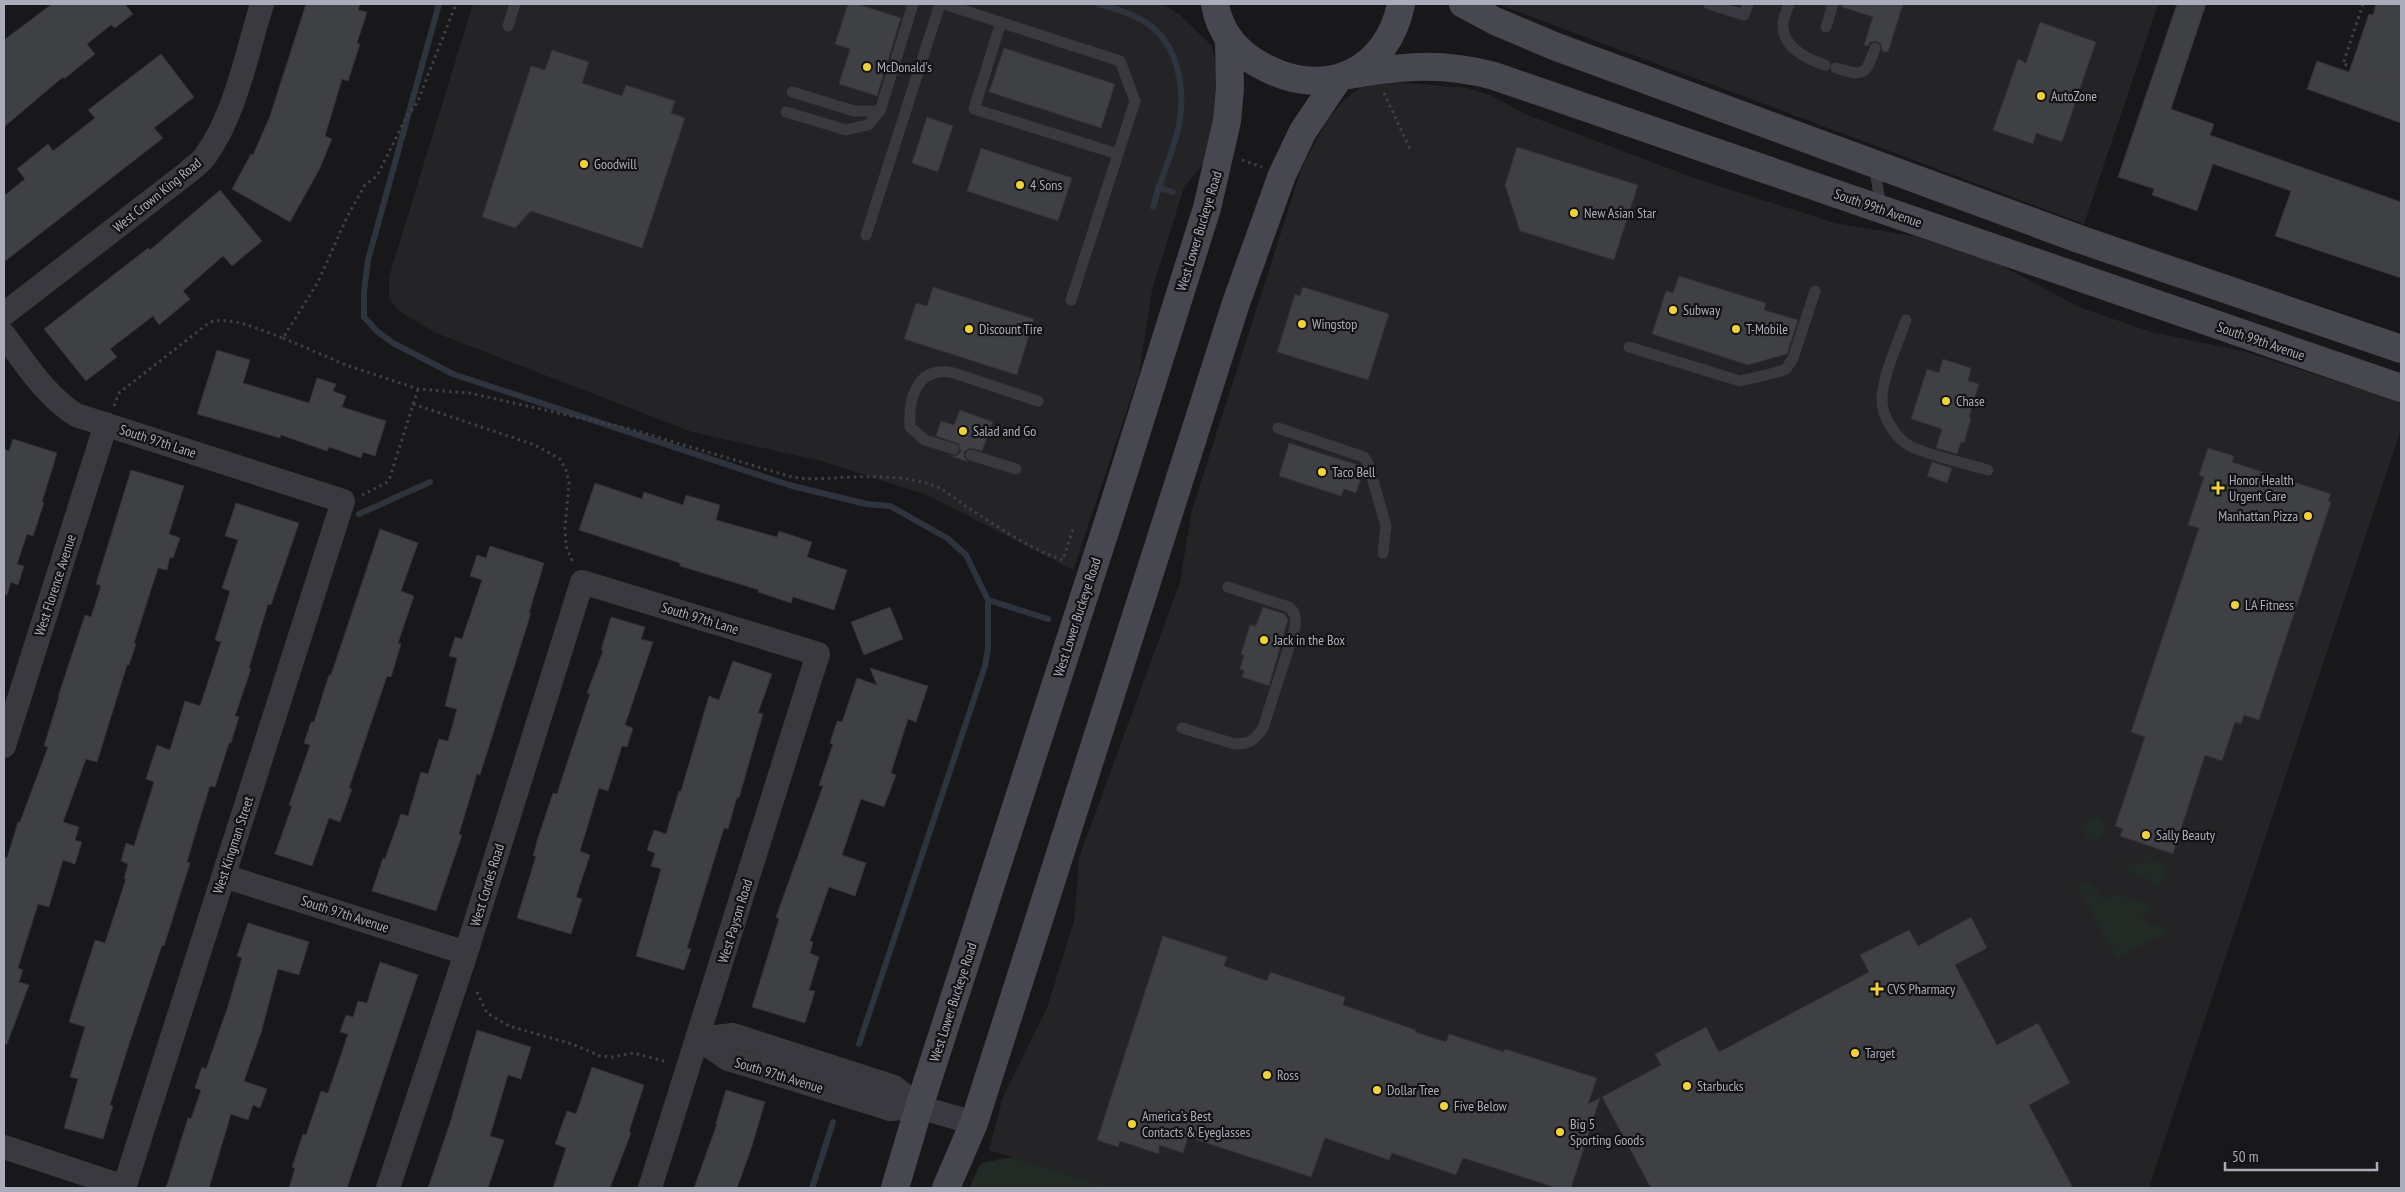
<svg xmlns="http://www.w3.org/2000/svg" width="2405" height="1192" font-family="'PT Sans Narrow',sans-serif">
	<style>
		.built { fill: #242427 }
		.green { fill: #212a24 }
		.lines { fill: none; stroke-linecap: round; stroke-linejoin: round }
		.stream { stroke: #2d343e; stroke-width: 6 }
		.building { fill: #3f4044; stroke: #323236 }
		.path { stroke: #3f3f46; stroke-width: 3; stroke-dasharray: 2.5 4; stroke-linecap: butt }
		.service { stroke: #39393f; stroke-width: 11 }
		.minor { stroke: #39393f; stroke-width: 24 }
		.secondary { stroke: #47474f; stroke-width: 28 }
		.poi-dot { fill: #f2d337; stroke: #131315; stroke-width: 2 }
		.labels { text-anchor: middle; stroke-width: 4.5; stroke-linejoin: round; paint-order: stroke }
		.poi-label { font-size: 14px; fill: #aaacb9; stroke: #131315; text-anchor: start }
		.street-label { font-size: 14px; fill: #aaacb9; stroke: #131315 }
	</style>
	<rect width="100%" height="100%" fill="#18181a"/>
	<!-- built -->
	<path class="built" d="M473,4H1162L1179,14L1212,46L1219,81L1211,134L1205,162L1184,187L1152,290L1139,374L1073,570L927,495L821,461L692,432L436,333L399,311L389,299V277Z
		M1497,4H2158L2084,224Z
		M1395,82L1467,88L1490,95L1530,116L1697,179L1835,223L1913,236L1993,261L2079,307L2151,332L2243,351L2401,402V429L2149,1188H1112L989,1150L1003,1097L1047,1008L1074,921L1079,858L1180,582L1192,510L1302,167L1325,124L1342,102L1362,86Z"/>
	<!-- green -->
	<path class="green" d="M2083 829a11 11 0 1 1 22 0a11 11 0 1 1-22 0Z
		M2149,853L2154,861L2167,865L2161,885L2154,886L2143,876L2134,875L2123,863L2142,864Z
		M2081,881L2090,883L2105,899L2118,894L2154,906L2143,917L2149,926L2158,925L2168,933L2117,958L2077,887Z
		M1013,1157L1112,1188H969L981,1163Z"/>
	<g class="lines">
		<!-- stream -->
		<path class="stream" d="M439,4L368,260L364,292V317L378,332L393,343L453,374L789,485L866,504L890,506L947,538L966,555L988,600V648L985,666L859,1044
			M1099,4C1120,10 1148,18 1162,37C1180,59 1185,96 1179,124C1174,152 1160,179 1153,207
			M1158,187L1173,192
			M359,514L430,482
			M988,600L1048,619
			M812,1188L833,1122"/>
	</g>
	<!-- building -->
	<path class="building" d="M52,4H125L133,14L115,28L111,25L87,44L95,54L64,79L63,77L4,127V40Z
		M306,4H360L358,10L367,12L357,43L360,44L348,81L342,79L325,136L332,139L319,170L290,222L232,189L251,154L253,155L270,116Z
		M848,4H857L901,18L877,96L839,84L850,49L835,44Z
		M1842,4H1903L1888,52L1882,51L1881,44L1877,41L1870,42L1868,46L1864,45L1873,17L1842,7Z
		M2177,4H2206L2171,109L2214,124L2210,135L2401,202V278L2275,236L2291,191L2213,164L2197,211L2152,195L2154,189L2118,177Z
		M2376,4H2401V123L2307,89L2317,61L2349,72L2369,14L2373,15Z
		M2040,22L2096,42L2062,142L2036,133L2033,144L1993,130L2018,59L2026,63Z
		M1004,48L1115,84L1101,128L989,92Z
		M552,50L589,62L582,83L622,96L626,85L675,101L671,113L685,118L642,248L531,211L515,228L482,217L531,66L545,70Z
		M161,54L194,97L154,128L163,138L4,262V196L25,179L17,169L48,144L53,151L95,118L88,110Z
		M927,117L953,126L938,172L912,163Z
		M1517,147L1638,185L1614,260L1520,231L1505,185Z
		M981,148L1072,178L1058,221L967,191Z
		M220,190L262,241L232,266L223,256L183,291L190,299L159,325L153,316L110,349L117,357L86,381L44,329L148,248L150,250Z
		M1679,276L1766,303L1764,310L1798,320L1787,354L1748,365L1652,334L1666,291L1673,293Z
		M933,287L1034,319L1017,375L904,339L916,303L927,306Z
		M1303,287L1389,314L1368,380L1277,352L1295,294L1300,296Z
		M217,350L250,360L243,383L309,403L317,378L336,384L333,391L346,396L342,407L386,421L375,456L363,452L361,458L329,447L327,451L281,435L280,438L197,414Z
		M1943,359L1971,368L1968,381L1979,384L1969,417L1971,418L1964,443L1961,442L1957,454L1936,448L1942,429L1911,419L1927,369L1939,373Z
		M960,410L993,422L982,451L970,448L964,452V457L968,462L951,456H956L961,452L959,444L936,436L941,421L954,425Z
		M13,439L57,453L42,502L44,503L33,536L27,534L17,564L24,566L18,585L11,582L7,595L4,594V449L9,451Z
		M1289,443L1361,466L1363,472L1356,493L1344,489L1341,496L1279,476Z
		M2208,448L2234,456L2232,462L2331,494L2328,501L2331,502L2259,720L2244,715L2241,724L2235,722L2222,761L2205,755L2173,854L2120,836L2123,829L2115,826L2145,737L2131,732L2199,528L2188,525L2204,477L2199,475Z
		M1932,462L1952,468L1947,483L1927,476Z
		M131,470L184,486L169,534L180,538L173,558L170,557L167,570L158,568L134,643L136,644L129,665H127L97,762L86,759L63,822L79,827L75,840L82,842L75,864L63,860L49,907L38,904L18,968L23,970L19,982L29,985L7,1044H4V857L7,858L18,822H20L48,747L44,746L59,697H58L85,615L91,617L101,586L96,584Z
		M595,483L642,499L644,492L683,505L686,495L720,505L716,520L777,537L779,531L812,542L807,557L847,570L834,610L793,597L791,603L758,592L759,590L680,566V563L579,530Z
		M236,503L299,523L271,605L268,604L249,668L251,669L235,716L239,717L231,743H229L215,787L210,786L200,818L187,862L190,863L164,946L162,945L130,1041L110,1105L113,1106L103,1139L64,1128L78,1079L70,1077L85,1027L69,1022L95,940L105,943L126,879H124L128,864L121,861L126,843L134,846L154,782L146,779L157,745L170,750L185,701L200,706L221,642L215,640L230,591L222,588L238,540L225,536Z
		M380,529L418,543L401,591L414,596L398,643L401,644L391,677L387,676L349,788L352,789L340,822L329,818L312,866L275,854L292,806L289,805L310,745L304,743L311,722H314L329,675H331Z
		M490,546L544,563L529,613H531L480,775L477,774L459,834L462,835L436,911L372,891L383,858L385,859L401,814L408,816L421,772L428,774L439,739L448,741L457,709L445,706L457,658L449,656L455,637L462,639L482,580L470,576L477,555L486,558Z
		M890,607L903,639L864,655L851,622Z
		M1263,607L1285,614L1288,620L1269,686L1242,677L1244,670L1240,669L1244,655L1241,654L1250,625L1256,626Z
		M611,617L645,627L641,639L653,642L625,725L633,728L627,747L622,746L608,791L599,788L580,851L590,855L576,897L582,899L571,934L517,918L536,856H533L538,838L553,793L557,794L570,754L590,694L587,693L603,651L601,650Z
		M733,661L772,674L758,713L763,714L739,798L737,797L728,829L724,828L687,948L691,949L684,970L636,956L661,869L651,866L655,853L647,850L654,830L666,834L679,791H681L709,696L719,700Z
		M870,668L928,686L916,722L908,719L891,773L896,775L884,807L861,799L842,855L866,863L855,896L829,887L810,941L813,942L810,953L819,957L809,990L815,991L805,1023L752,1007L779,919L776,917L823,786L819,785L833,744L830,743L837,721L842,722L857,678L877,685Z
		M1971,917L1987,948L1955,965L1997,1045L2038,1023L2070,1083L2029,1105L2073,1188H1651L1602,1097L1661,1065L1655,1054L1706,1027L1719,1052L1869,972L1860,955L1909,930L1918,946Z
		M248,923L309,942L299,975L278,969L261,1033L244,1081L267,1089L260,1108L253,1105L248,1120L231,1114L209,1188H166L188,1118L191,1119L201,1090L195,1088L202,1067L206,1069L228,1006L242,958L237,956Z
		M1163,936L1227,957L1224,966L1267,981L1270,972L1345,997L1343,1005L1416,1030L1415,1032L1446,1042L1449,1034L1504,1052L1505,1049L1597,1078L1588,1104L1600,1098L1571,1188H1557L1463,1158L1456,1175L1392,1153L1389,1160L1325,1138L1311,1177L1188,1137L1183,1153L1159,1145V1154L1120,1141L1118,1147L1097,1140Z
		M380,962L418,975L347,1188H289L295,1168L292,1167L303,1134L306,1135L321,1091L328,1093L348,1034L340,1032L346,1015L353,1017L358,1001L367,1003Z
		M477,1030L531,1047L521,1079L508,1075L490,1136L504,1140L488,1188H428L450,1123Z
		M592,1067L644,1085L629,1132L631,1133L610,1188H553L566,1148L555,1144L567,1111L576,1114Z
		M726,1090L765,1102L751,1149L737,1188H694L717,1124L716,1123Z"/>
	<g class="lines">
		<!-- path -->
		<path class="path" d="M2363,4L2343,64L2401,82
			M1384,93L1410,149
			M1242,160L1262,167
			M283,338L346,365L418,389L469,393L630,429L792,477C814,481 834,477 856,477C882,476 911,477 935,486C947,491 957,500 967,507C998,527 1028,548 1063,560L1074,526
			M413,404L535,445L560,459L566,470L569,483L565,528L566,546L573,563
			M114,406L119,393L210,322C234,316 259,330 283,338L318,282L348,215L365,185L377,176L407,116L417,103L456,4
			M362,495L386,483L390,477L418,389
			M477,992L487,1013L509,1026L572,1044L600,1056L612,1057L634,1053L667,1062"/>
		<!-- service -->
		<path class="service" d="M944,4L1120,61L1135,101L1071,300
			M1709,4L1744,15L1748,4
			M1789,4C1787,10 1784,17 1783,23C1781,47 1807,59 1825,65
			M1001,22L974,109L1118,154
			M508,26L515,4
			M1826,27L1833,4
			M1836,68C1864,77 1866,75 1875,48
			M792,92L854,111H880
			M786,112L846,130L868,125L880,111L913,4
			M1874,164L1881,207
			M866,235L940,4
			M1906,320C1898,343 1883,375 1882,398C1881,415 1895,438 1910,446C1929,456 1966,463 1988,470
			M1629,347L1740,381L1778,372L1786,369L1793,358L1815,291
			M1278,428L1364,457L1368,463L1386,526L1383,553
			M954,449L925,440L910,427C908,396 918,365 954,373L1038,401
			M971,455L1016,469
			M1182,728L1235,744C1250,744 1255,740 1263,728L1295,628C1296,619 1296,613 1289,607L1228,587"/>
		<!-- minor -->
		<path class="minor" d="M4,314L187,173C193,167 202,162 206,155C236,113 247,52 262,4
			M4,335C26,364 45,395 76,415L343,501L124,1188
			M4,746L106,424
			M224,876L466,953
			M699,1039L728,1059L881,1106L890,1109L919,1107L974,1123
			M699,1039L733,1035L894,1087L919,1107
			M4,1147L124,1187
			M388,1188L466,953L582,582L818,654L650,1188"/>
		<!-- secondary -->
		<path class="secondary" d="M1215,4C1220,35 1240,56 1268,69C1328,99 1388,70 1401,4
			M1463,4L1495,21L1554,46L2079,239L2401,349
			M1349,75C1401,66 1442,62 1494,76L2401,388
			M895,1188L919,1107L1111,513L1207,208L1227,121L1230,89L1229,40
			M946,1188L974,1123L1236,303L1282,175L1303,131L1338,79"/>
	</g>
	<!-- markers -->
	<g class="poi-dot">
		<circle cx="867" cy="67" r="5"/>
		<circle cx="2041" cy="96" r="5"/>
		<circle cx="584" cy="164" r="5"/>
		<circle cx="1020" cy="185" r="5"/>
		<circle cx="1574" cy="213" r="5"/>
		<circle cx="1673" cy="310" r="5"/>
		<circle cx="1302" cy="324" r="5"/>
		<circle cx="969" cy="329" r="5"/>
		<circle cx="1736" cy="329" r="5"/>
		<circle cx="1946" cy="401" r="5"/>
		<circle cx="963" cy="431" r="5"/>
		<circle cx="1322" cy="472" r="5"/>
		<path d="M2215.5 480.5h5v5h5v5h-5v5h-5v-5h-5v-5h5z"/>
		<circle cx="2308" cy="516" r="5"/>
		<circle cx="2235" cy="605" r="5"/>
		<circle cx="1264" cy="640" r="5"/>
		<circle cx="2146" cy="835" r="5"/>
		<path d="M1874.5 981.5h5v5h5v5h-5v5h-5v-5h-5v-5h5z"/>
		<circle cx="1855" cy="1053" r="5"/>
		<circle cx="1267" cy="1075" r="5"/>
		<circle cx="1687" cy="1086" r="5"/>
		<circle cx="1377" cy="1090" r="5"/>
		<circle cx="1444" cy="1106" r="5"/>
		<circle cx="1132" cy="1124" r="5"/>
		<circle cx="1560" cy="1132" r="5"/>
	</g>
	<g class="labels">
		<!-- poi labels -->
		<g class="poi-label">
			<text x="877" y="72">McDonald's</text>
			<text x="2051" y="101">AutoZone</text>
			<text x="594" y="169">Goodwill</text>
			<text x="1030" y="190">4 Sons</text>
			<text x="1584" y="218">New Asian Star</text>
			<text x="1683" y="315">Subway</text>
			<text x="1312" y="329">Wingstop</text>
			<text x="979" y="334">Discount Tire</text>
			<text x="1746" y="334">T-Mobile</text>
			<text x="1956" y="406">Chase</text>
			<text x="973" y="436">Salad and Go</text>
			<text x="1332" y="477">Taco Bell</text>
			<text x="2229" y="485">Honor Health<tspan x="2229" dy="16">Urgent Care</tspan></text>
			<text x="2298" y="521" text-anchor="end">Manhattan Pizza</text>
			<text x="2245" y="610">LA Fitness</text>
			<text x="1274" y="645">Jack in the Box</text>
			<text x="2156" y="840">Sally Beauty</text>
			<text x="1887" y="994">CVS Pharmacy</text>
			<text x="1865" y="1058">Target</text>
			<text x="1277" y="1080">Ross</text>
			<text x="1697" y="1091">Starbucks</text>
			<text x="1387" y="1095">Dollar Tree</text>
			<text x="1454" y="1111">Five Below</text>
			<text x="1142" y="1121">America's Best<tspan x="1142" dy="16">Contacts &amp; Eyeglasses</tspan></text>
			<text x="1570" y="1129">Big 5<tspan x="1570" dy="16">Sporting Goods</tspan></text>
		</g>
		<!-- street labels -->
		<g class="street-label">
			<text transform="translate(157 195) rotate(-39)" y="5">West Crown King Road</text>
			<text transform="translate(1878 208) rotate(19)" y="5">South 99th Avenue</text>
			<text transform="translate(1199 231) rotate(-73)" y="5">West Lower Buckeye Road</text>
			<text transform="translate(2261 341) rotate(19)" y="5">South 99th Avenue</text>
			<text transform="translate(158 441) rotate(18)" y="5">South 97th Lane</text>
			<text transform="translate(55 585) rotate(-72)" y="5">West Florence Avenue</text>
			<text transform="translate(1077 617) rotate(-72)" y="5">West Lower Buckeye Road</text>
			<text transform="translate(700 618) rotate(17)" y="5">South 97th Lane</text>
			<text transform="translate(233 845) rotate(-72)" y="5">West Kingman Street</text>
			<text transform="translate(487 885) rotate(-73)" y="5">West Cordes Road</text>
			<text transform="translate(345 914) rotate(18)" y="5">South 97th Avenue</text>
			<text transform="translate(735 921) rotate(-73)" y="5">West Payson Road</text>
			<text transform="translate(953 1002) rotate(-72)" y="5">West Lower Buckeye Road</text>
			<text transform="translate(779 1075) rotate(17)" y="5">South 97th Avenue</text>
		</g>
	</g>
	<!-- border -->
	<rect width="2405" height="1192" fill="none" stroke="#aaacb9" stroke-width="10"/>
	<!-- scale -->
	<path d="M2225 1162v8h152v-8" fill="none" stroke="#aaacb9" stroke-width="2.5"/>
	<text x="2232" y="1162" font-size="15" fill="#aaacb9" stroke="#131315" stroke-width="4" paint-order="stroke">50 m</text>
</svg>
